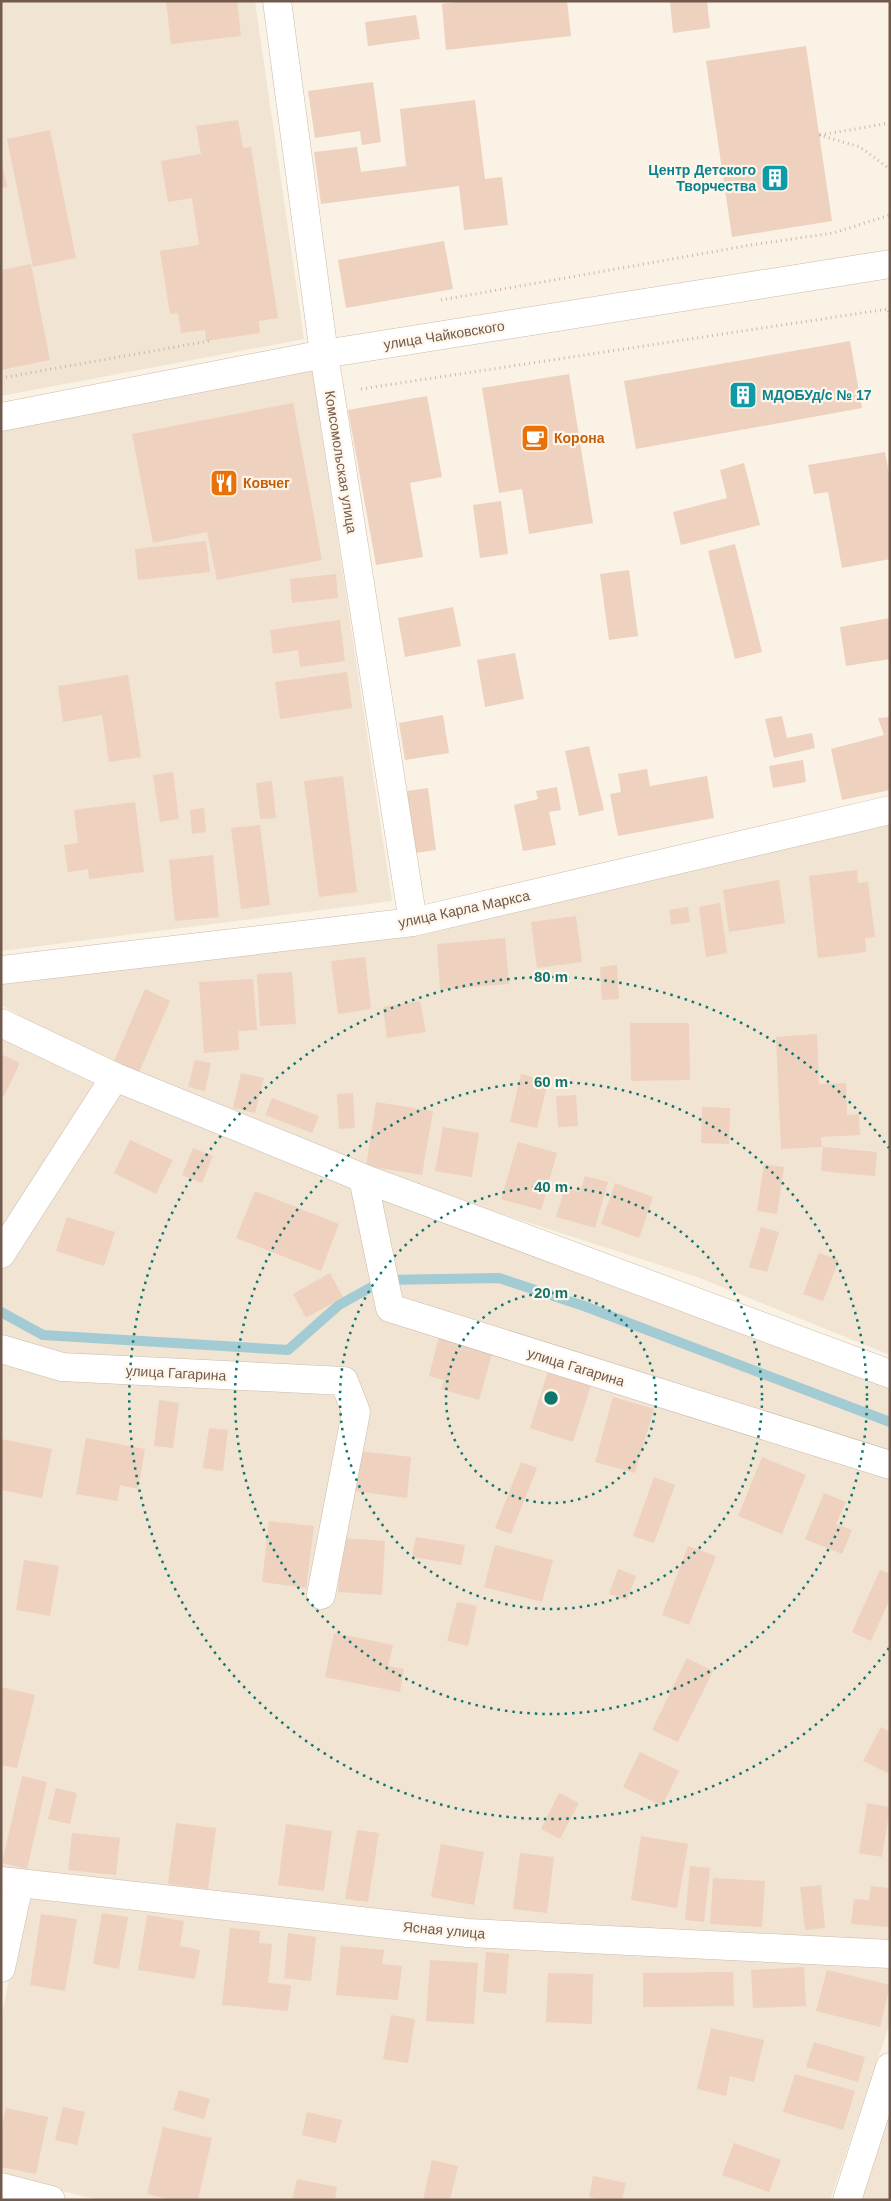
<svg xmlns="http://www.w3.org/2000/svg" width="891" height="2201" font-family="Helvetica,sans-serif">
	<style>
		.residential { fill: #f1e4d3 }
		.lines { fill: none; stroke-linecap: round; stroke-linejoin: round }
		.stream { stroke: #a2cbd3; stroke-width: 10 }
		.building { fill: #eed1be }
		.minor-casing { stroke: #cbbaac; stroke-width: 29 }
		.path { stroke: #d2b5a2; stroke-width: 3; stroke-dasharray: 1 4; stroke-linecap: butt }
		.minor { stroke: #fff; stroke-width: 28 }
		.ring { fill: none; stroke: #0f766e; stroke-width: 2.5; stroke-dasharray: 2.5 5 }
		.labels { text-anchor: middle; stroke-width: 4.5; stroke-linejoin: round; paint-order: stroke }
		.culture-label { font-size: 14px; font-weight: bold; fill: #0d838f; stroke: #fef6ea; text-anchor: end }
		.street-label { font-size: 14px; fill: #71594c; stroke: #fef6ea }
		.food-label { font-size: 14px; font-weight: bold; fill: #c56008; stroke: #fef6ea; text-anchor: start }
		.centre { fill: #0f766e; stroke: #fef6ea; stroke-width: 2.5 }
		.ring-label { font-size: 15px; text-anchor: middle; font-weight: bold; fill: #0f766e; stroke: #fef6ea; stroke-width: 4.5; stroke-linejoin: round; paint-order: stroke }
	</style>
	<rect width="100%" height="100%" fill="#faf2e4"/>
	<!-- residential -->
	<path class="residential" d="M1,1H255L304,339L1,396Z
		M312,367L392,901L1,951V430Z
		M890,825V1355L697,1277L375,1173L118,1069L1,1005V984L418,932Z
		M1,1036L98,1082L1,1232Z
		M119,1092L377,1196L890,1388V1940L461,1921L1,1869V1265Z
		M27,1895L890,1965V2023L830,2200H99L1,2176V2018Z
		M890,2095V2200H857Z"/>
	<g class="lines">
		<!-- stream -->
		<path class="stream" d="M1,1312L43,1335L288,1350L339,1305L384,1280L499,1278L584,1306L890,1422"/>
	</g>
	<!-- building -->
	<path class="building" d="M166,1H237L241,36L171,44Z
		M464,1H567L571,36L446,50L442,4Z
		M670,1H707L710,28L673,33Z
		M416,15L420,39L368,46L365,22Z
		M806,46L832,221L732,237L706,61Z
		M373,82L381,142L362,145L360,131L315,138L308,91Z
		M475,100L485,179L502,177L508,225L464,230L459,186L321,204L314,152L357,147L361,172L406,166L400,109Z
		M238,120L243,148L251,147L278,318L259,321L260,333L206,341L205,330L181,333L178,313L170,314L160,251L199,245L192,198L168,202L161,161L201,154L196,126Z
		M50,130L76,258L33,267L7,139Z
		M2,162L7,187L1,188V163Z
		M444,241L453,289L346,308L338,260Z
		M31,264L50,360L1,370V270Z
		M850,341L862,408L636,449L624,381Z
		M569,374L593,523L529,534L522,489L499,493L482,388Z
		M427,396L442,477L410,483L423,557L376,565L348,410Z
		M293,403L322,560L217,580L207,532L153,543L132,434Z
		M885,452L890,479V559L842,568L828,492L814,494L808,465Z
		M744,463L760,525L681,545L673,512L727,498L720,470Z
		M501,501L508,554L480,558L473,505Z
		M206,541L210,572L138,580L135,549Z
		M735,544L762,652L735,659L708,551Z
		M629,570L638,636L609,640L600,574Z
		M336,574L338,598L292,603L290,579Z
		M453,607L461,646L405,657L398,618Z
		M890,618V659L846,666L840,627Z
		M340,620L345,661L300,667L298,650L273,654L270,630Z
		M515,653L524,699L485,707L477,660Z
		M347,672L352,708L280,719L275,682Z
		M128,675L141,757L109,762L102,715L63,722L58,686Z
		M443,715L449,753L405,760L399,723Z
		M782,716L787,738L812,733L815,748L774,758L765,719Z
		M890,717V790L842,800L831,749L884,735L878,718Z
		M589,746L604,810L579,816L565,751Z
		M803,760L806,782L773,788L769,766Z
		M647,769L650,786L707,776L714,818L618,836L610,794L621,792L618,774Z
		M173,772L179,819L160,822L153,775Z
		M343,776L357,892L319,897L304,781Z
		M272,781L276,818L260,819L256,783Z
		M557,787L561,810L549,812L556,845L523,851L514,805L538,799L536,791Z
		M428,788L436,850L415,853L407,791Z
		M135,802L144,872L89,879L88,869L68,872L64,845L78,843L74,810Z
		M204,808L206,832L192,834L190,810Z
		M260,825L270,905L241,909L231,828Z
		M213,855L219,917L175,921L169,860Z
		M857,870L858,883L868,882L875,937L865,938L866,952L818,958L809,876Z
		M779,880L785,923L729,932L723,890Z
		M720,903L727,953L706,957L699,907Z
		M688,907L690,922L671,925L669,910Z
		M576,916L582,962L537,968L531,922Z
		M505,938L509,984L440,990L437,944Z
		M365,957L371,1009L338,1014L331,961Z
		M617,965L619,999L602,1000L600,967Z
		M292,972L296,1024L260,1026L257,974Z
		M253,979L257,1030L238,1031L239,1050L204,1053L199,982Z
		M145,989L170,1001L139,1072L114,1061Z
		M420,1001L426,1032L387,1038L383,1007Z
		M630,1023H689L690,1080L631,1081Z
		M817,1034L819,1084L846,1083L847,1115L859,1114L860,1135L821,1137L822,1147L781,1149L776,1037Z
		M1,1054L20,1063L4,1096L1,1094Z
		M195,1060L211,1063L205,1091L188,1087Z
		M241,1073L264,1078L255,1113L233,1108Z
		M521,1074L548,1081L537,1128L510,1122Z
		M353,1093L355,1128L339,1129L337,1094Z
		M576,1095L578,1126L558,1127L556,1096Z
		M272,1098L319,1116L312,1133L265,1115Z
		M376,1102L433,1111L422,1175L366,1166Z
		M702,1107L730,1108L729,1144L701,1143Z
		M443,1127L479,1133L472,1177L435,1171Z
		M130,1140L173,1160L156,1194L114,1173Z
		M518,1142L557,1153L541,1210L501,1199Z
		M823,1147L877,1152L875,1176L821,1171Z
		M193,1148L213,1156L202,1183L182,1175Z
		M764,1164L784,1167L777,1214L757,1211Z
		M585,1176L608,1182L595,1228L556,1217L565,1188L580,1192Z
		M615,1183L653,1197L639,1238L601,1224Z
		M255,1191L339,1224L321,1271L236,1238Z
		M67,1217L115,1232L104,1266L56,1251Z
		M761,1227L779,1232L767,1272L749,1267Z
		M819,1253L839,1260L823,1301L803,1294Z
		M330,1273L343,1297L306,1318L293,1294Z
		M439,1337L493,1351L479,1400L441,1389L444,1380L429,1376Z
		M548,1371L591,1385L573,1442L530,1428Z
		M613,1397L654,1409L635,1473L595,1462Z
		M159,1400L179,1403L173,1448L154,1446Z
		M209,1428L228,1430L223,1471L203,1468Z
		M86,1438L145,1449L138,1489L120,1485L117,1501L76,1494Z
		M1,1439L52,1449L42,1498L1,1490Z
		M359,1451L411,1457L407,1498L354,1491Z
		M762,1457L806,1475L782,1534L738,1516Z
		M521,1462L537,1468L511,1534L495,1528Z
		M654,1477L675,1485L654,1543L633,1536Z
		M824,1493L846,1502L836,1524L852,1530L842,1554L805,1539Z
		M269,1521L314,1526L306,1588L262,1582Z
		M416,1537L465,1545L461,1565L412,1557Z
		M342,1538L385,1541L382,1595L338,1592Z
		M495,1545L553,1560L542,1602L484,1587Z
		M688,1546L716,1556L689,1625L662,1615Z
		M24,1560L59,1566L50,1616L16,1610Z
		M618,1569L636,1576L627,1600L609,1594Z
		M880,1570L890,1574V1599L871,1641L852,1632Z
		M457,1602L477,1606L468,1646L447,1641Z
		M334,1633L393,1645L388,1666L404,1669L400,1692L325,1677Z
		M687,1658L713,1671L678,1742L652,1730Z
		M1,1687L35,1695L17,1768L1,1765Z
		M881,1727L890,1732V1774L863,1761Z
		M640,1752L679,1771L662,1806L623,1787Z
		M22,1776L47,1782L27,1869L2,1863Z
		M56,1788L77,1793L70,1824L48,1819Z
		M559,1793L579,1803L560,1839L541,1829Z
		M867,1803L890,1807L882,1857L859,1853Z
		M176,1823L216,1828L208,1889L168,1884Z
		M286,1824L332,1831L324,1891L278,1885Z
		M357,1830L379,1833L368,1902L345,1899Z
		M72,1833L120,1838L116,1875L68,1870Z
		M641,1836L688,1844L677,1908L631,1900Z
		M441,1844L484,1852L474,1905L431,1897Z
		M520,1853L554,1857L547,1913L513,1909Z
		M690,1866L710,1868L704,1922L685,1920Z
		M713,1878L765,1881L762,1927L710,1924Z
		M821,1885L825,1928L805,1930L800,1887Z
		M871,1886L890,1888V1927L851,1924L854,1899L869,1900Z
		M102,1913L128,1917L119,1969L93,1964Z
		M41,1914L77,1919L65,1991L30,1985Z
		M147,1915L184,1921L180,1946L200,1950L195,1979L138,1970Z
		M230,1928L260,1931L259,1943L272,1944L268,1983L291,1985L288,2011L222,2005Z
		M288,1933L316,1937L311,1981L284,1978Z
		M341,1946L384,1950L382,1964L402,1966L398,2000L336,1995Z
		M486,1952L509,1954L506,1994L483,1992Z
		M430,1960L478,1963L474,2024L426,2021Z
		M804,1967L806,2006L753,2008L751,1970Z
		M827,1970L890,1985L880,2027L816,2011Z
		M733,1972L734,2006L643,2007V1973Z
		M548,1973L593,1974L592,2024L546,2022Z
		M391,2015L415,2019L408,2063L383,2059Z
		M711,2028L764,2040L754,2082L730,2076L726,2096L697,2089Z
		M814,2042L865,2057L858,2082L806,2067Z
		M795,2074L855,2091L843,2130L783,2112Z
		M179,2090L210,2099L204,2119L173,2110Z
		M63,2107L85,2112L77,2145L55,2140Z
		M6,2108L48,2117L36,2174L1,2167V2130Z
		M307,2112L342,2120L336,2143L302,2135Z
		M163,2127L212,2138L198,2200H172L147,2194Z
		M734,2143L781,2160L769,2192L722,2175Z
		M432,2160L458,2166L450,2200H423Z
		M593,2176L626,2183L622,2200H602L589,2197Z
		M297,2179L337,2187L335,2200H292Z"/>
	<g class="lines">
		<defs>
			<path id="minor" d="M277,1L324,354L413,922
				M1,417L324,354L890,264
				M1,970L413,922L890,810
				M1,1023L115,1077L363,1178L890,1374
				M363,1178L390,1308L890,1465
				M1,1254L115,1077
				M1,1349L62,1367L344,1381L356,1412L321,1595
				M1,1881L468,1933L890,1954
				M1,1968L19,1884
				M1,2187L51,2200
				M847,2200L890,2067"/>
		</defs>
		<!-- minor casing -->
		<use href="#minor" class="minor-casing"/>
		<!-- path -->
		<path class="path" d="M819,135L860,147L890,169
			M820,135L890,123
			M441,300L751,245L833,233L890,215
			M1,378L209,341
			M361,389L888,309L890,322"/>
		<!-- minor -->
		<use href="#minor" class="minor"/>
	</g>
	<!-- distance rings -->
	<g class="ring">
		<circle cx="551" cy="1398" r="105"/>
		<circle cx="551" cy="1398" r="211"/>
		<circle cx="551" cy="1398" r="316"/>
		<path d="M889 1648A421 421 0 1 1 889 1148"/>
	</g>
	<!-- icons -->
	<defs>
		<symbol id="building-square" viewBox="-11 -11 22 22"><rect x="-9" y="-9" width="18" height="18" rx="4" fill="#0f9aa8" stroke="#fef6ea"/><path d="M-4-6H4V6H1V3H-1V6H-4ZM-2.5-4.3h1.7v1.8h-1.7ZM.8-4.3h1.7v1.8H.8ZM-2.5-1h1.7V.8h-1.7ZM.8-1h1.7V.8H.8Z" fill="#fff"/></symbol>
		<symbol id="cafe-square" viewBox="-11 -11 22 22"><rect x="-9" y="-9" width="18" height="18" rx="4" fill="#e8710a" stroke="#fef6ea"/><path d="M-5.5-4.5H6V0H3Q3 3.5 0 3.5H-2.5Q-5.5 3.5-5.5 0ZM3-3.2v2h1.7v-2ZM-6 4.5H4V6H-6Z" fill="#fff"/></symbol>
		<symbol id="restaurant-square" viewBox="-11 -11 22 22"><rect x="-9" y="-9" width="18" height="18" rx="4" fill="#e8710a" stroke="#fef6ea"/><path d="M-5-6h1v4h1v-4h1v4h1v-4h1v5L-1.5 .5V6h-2V.5L-5-1ZM5-6V6H3V1.5H1.5Q1.5-4 5-6Z" fill="#fff"/></symbol>
	</defs>
	<g fill-rule="evenodd">
		<use href="#building-square" x="759" y="162" width="32" height="32"/>
		<use href="#building-square" x="727" y="379" width="32" height="32"/>
		<use href="#cafe-square" x="519" y="422" width="32" height="32"/>
		<use href="#restaurant-square" x="208" y="467" width="32" height="32"/>
	</g>
	<g class="labels">
		<!-- culture labels -->
		<g class="culture-label">
			<text x="756" y="175">Центр Детского<tspan x="756" dy="16">Творчества</tspan></text>
			<text x="762" y="400" text-anchor="start">МДОБУд/с № 17</text>
		</g>
		<!-- street labels -->
		<g class="street-label">
			<text transform="translate(444 335) rotate(-9)" y="5">улица Чайковского</text>
			<text transform="translate(341 462) rotate(81)" y="5">Комсомольская улица</text>
			<text transform="translate(464 909) rotate(-12)" y="5">улица Карла Маркса</text>
			<text transform="translate(576 1367) rotate(17)" y="5">улица Гагарина</text>
			<text transform="translate(176 1373) rotate(3)" y="5">улица Гагарина</text>
			<text transform="translate(444 1930) rotate(5)" y="5">Ясная улица</text>
		</g>
		<!-- food labels -->
		<g class="food-label">
			<text x="554" y="443">Корона</text>
			<text x="243" y="488">Ковчег</text>
		</g>
	</g>
	<circle cx="551" cy="1398" r="8" class="centre"/>
	<g class="ring-label">
		<text x="551" y="982">80 m</text>
		<text x="551" y="1087">60 m</text>
		<text x="551" y="1192">40 m</text>
		<text x="551" y="1298">20 m</text>
	</g>
	<!-- border -->
	<rect width="891" height="2201" fill="none" stroke="#71594c" stroke-width="5"/>
</svg>
